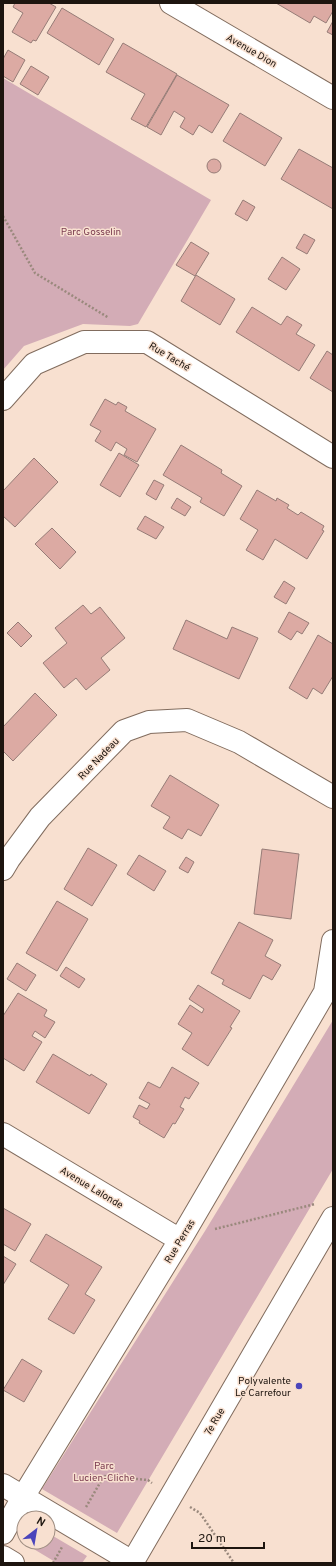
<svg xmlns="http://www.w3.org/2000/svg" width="336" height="1566" font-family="Overpass,sans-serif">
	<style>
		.green { fill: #d3acb6 }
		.building { fill: #dcaaa3; stroke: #967c77 }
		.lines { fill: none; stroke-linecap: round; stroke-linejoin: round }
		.street-casing { stroke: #816c5e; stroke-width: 24 }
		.secondary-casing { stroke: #816c5e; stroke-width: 24 }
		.path { stroke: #9a897d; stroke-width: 2.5; stroke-dasharray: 2 2; stroke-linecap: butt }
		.street { stroke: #fff; stroke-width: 22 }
		.secondary { stroke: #fff; stroke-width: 22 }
		.poi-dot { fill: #4b44bb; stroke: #f8e0d0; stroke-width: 1.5 }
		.labels { text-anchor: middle; stroke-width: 3; stroke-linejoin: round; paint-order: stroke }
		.street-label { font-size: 10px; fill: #1d150f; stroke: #f8e0d0 }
		.park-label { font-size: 10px; fill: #7b3c50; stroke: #f8e0d0 }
		.poi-label { font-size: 10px; fill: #1d150f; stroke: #f8e0d0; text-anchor: end }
	</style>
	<rect width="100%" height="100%" fill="#f8e0d0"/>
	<!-- green -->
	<path class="green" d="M3,78L211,200L138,324L130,326L83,324L24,346L3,370Z
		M333,1020V1169L117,1533L42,1489L205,1231Z
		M48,1533L87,1556L82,1563H57L27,1545L29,1542H48Z"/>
	<!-- building -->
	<path class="building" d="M15,3H49L56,7L36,41L33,40L31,43L12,32L23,13L13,7Z
		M276,3H333V11L326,23L314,16L310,23Z
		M62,8L114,39L99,65L47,33Z
		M333,21V35L327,32Z
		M123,43L177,74L146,127L131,119L145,94L106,72Z
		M8,50L25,60L13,82L3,76V59Z
		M31,66L49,77L38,95L20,84Z
		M177,75L229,105L212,133L199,125L193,135L180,127L185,118L174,111L161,135L147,127Z
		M240,113L282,138L265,166L223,141Z
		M299,149L333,168V209L281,179Z
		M207 166a7 7 0 1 1 14 0a7 7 0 1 1-14 0Z
		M243,200L255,207L247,221L235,214Z
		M304,234L315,240L307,254L296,248Z
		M191,242L209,253L195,276L176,265Z
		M282,257L300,269L286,290L268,279Z
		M196,275L235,299L220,325L181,301Z
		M252,307L281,325L287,316L302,325L296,334L315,345L299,371L236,332Z
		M327,351L333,355V392L310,378Z
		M105,399L116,405L118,402L127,407L125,411L156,429L137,462L124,455L127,449L116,442L111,451L95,441L101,431L90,425Z
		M181,445L222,470L221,473L242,486L224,516L200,502L202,498L163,475Z
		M119,453L139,465L120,497L100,485Z
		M34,458L58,482L15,527L3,516V491Z
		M154,480L164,485L156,500L146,494Z
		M257,490L276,501L277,498L289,505L287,508L298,515L301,512L324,526L322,530L324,531L307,559L275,539L263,560L246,550L258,530L240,519Z
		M177,498L191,507L185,516L171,508Z
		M145,516L164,527L156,539L137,529Z
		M52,528L76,552L60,569L35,544Z
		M284,581L295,588L286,604L274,597Z
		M83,605L91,614L100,607L125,638L101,658L110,670L86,690L76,678L64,688L43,663L67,643L55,628Z
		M289,612L309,623L302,634L297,631L291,640L278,632Z
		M186,620L227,639L232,627L258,638L239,679L173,649Z
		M18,622L32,636L21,647L7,633Z
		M318,635L333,644V676L322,694L313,688L307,699L289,688Z
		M35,693L57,715L13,761L3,751V727Z
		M170,775L219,805L201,836L188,829L182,839L163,828L170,817L151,806Z
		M88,848L117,865L92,906L64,889Z
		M262,849L299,854L291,919L254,914Z
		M139,855L166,871L154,891L127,874Z
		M186,857L194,862L188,873L179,868Z
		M57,901L88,919L57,971L26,953Z
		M239,922L273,940L265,956L281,965L272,980L263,975L250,999L222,984L224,980L211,973Z
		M17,963L36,975L26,991L7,979Z
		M66,967L85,979L79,988L60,976Z
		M198,985L240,1011L230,1027L232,1028L208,1066L182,1049L192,1033L178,1024L190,1005L202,1013L204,1009L189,999Z
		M18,993L47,1010L44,1016L55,1022L45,1038L35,1031L32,1036L42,1042L24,1071L3,1058V1016Z
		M53,1054L90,1076L91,1074L107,1084L89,1114L36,1082Z
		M172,1067L199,1083L189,1099L185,1097L180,1107L184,1109L175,1124L173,1123L164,1138L139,1123L140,1121L133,1117L139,1105L147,1109L150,1104L139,1098L148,1082L160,1088Z
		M3,1208L31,1224L15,1251L3,1244Z
		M46,1234L102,1267L85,1294L95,1300L74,1334L48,1319L69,1285L30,1261Z
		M3,1256L16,1264L3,1285Z
		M22,1359L42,1371L24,1402L3,1390Z"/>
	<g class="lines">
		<defs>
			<path id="street" d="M171,3L333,98
				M3,399L34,364L84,342H147L333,457
				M3,869L9,859L40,817L124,731L149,722L187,720L239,742L333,797
				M3,1134L180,1240
				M3,1485L134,1563
				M3,1533L23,1497L180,1240L325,992L333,941
				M3,1557L13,1563"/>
			<path id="secondary" d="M132,1563L333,1218"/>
		</defs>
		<!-- street casing -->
		<use href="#street" class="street-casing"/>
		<!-- secondary casing -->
		<use href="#secondary" class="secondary-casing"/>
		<!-- path -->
		<path class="path" d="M3,216L35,273L109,318
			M215,1229L315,1204
			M86,1507L104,1476L148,1480L152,1483
			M190,1507L200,1513L234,1563
			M53,1563L62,1547"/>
		<!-- street -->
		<use href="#street" class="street"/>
		<!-- secondary -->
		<use href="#secondary" class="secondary"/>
	</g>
	<!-- markers -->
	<circle class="poi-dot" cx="299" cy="1386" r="4"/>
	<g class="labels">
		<!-- street labels -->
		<g class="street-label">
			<text transform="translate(252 50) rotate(30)" y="4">Avenue Dion</text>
			<text transform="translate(170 356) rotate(31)" y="4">Rue Taché</text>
			<text transform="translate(98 758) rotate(-46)" y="4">Rue Nadeau</text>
			<text transform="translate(92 1187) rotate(31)" y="4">Avenue Lalonde</text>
			<text transform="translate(179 1241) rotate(-59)" y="4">Rue Perras</text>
			<text transform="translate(214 1421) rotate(-60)" y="4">7e Rue</text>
		</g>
		<!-- park labels -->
		<g class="park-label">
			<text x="91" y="235">Parc Gosselin</text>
			<text x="104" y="1469">Parc<tspan x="104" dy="12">Lucien-Cliche</tspan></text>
		</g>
		<!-- poi labels -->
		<g class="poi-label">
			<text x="291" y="1384">Polyvalente<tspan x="291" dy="12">Le Carrefour</tspan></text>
		</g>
	</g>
	<!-- border -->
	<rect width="336" height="1566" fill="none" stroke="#1d150f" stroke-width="8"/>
	<!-- north arrow -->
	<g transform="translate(36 1530) rotate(31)"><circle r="19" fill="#f8e0d0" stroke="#a08f83"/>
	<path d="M0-3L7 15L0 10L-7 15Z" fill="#4b44bb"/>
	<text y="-6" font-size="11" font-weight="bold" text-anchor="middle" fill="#1d150f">N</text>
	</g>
	<!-- scale -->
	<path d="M192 1542v6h72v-6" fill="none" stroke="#1d150f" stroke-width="2"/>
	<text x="198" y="1542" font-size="12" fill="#1d150f" stroke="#f8e0d0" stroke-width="3" paint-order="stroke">20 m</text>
</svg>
